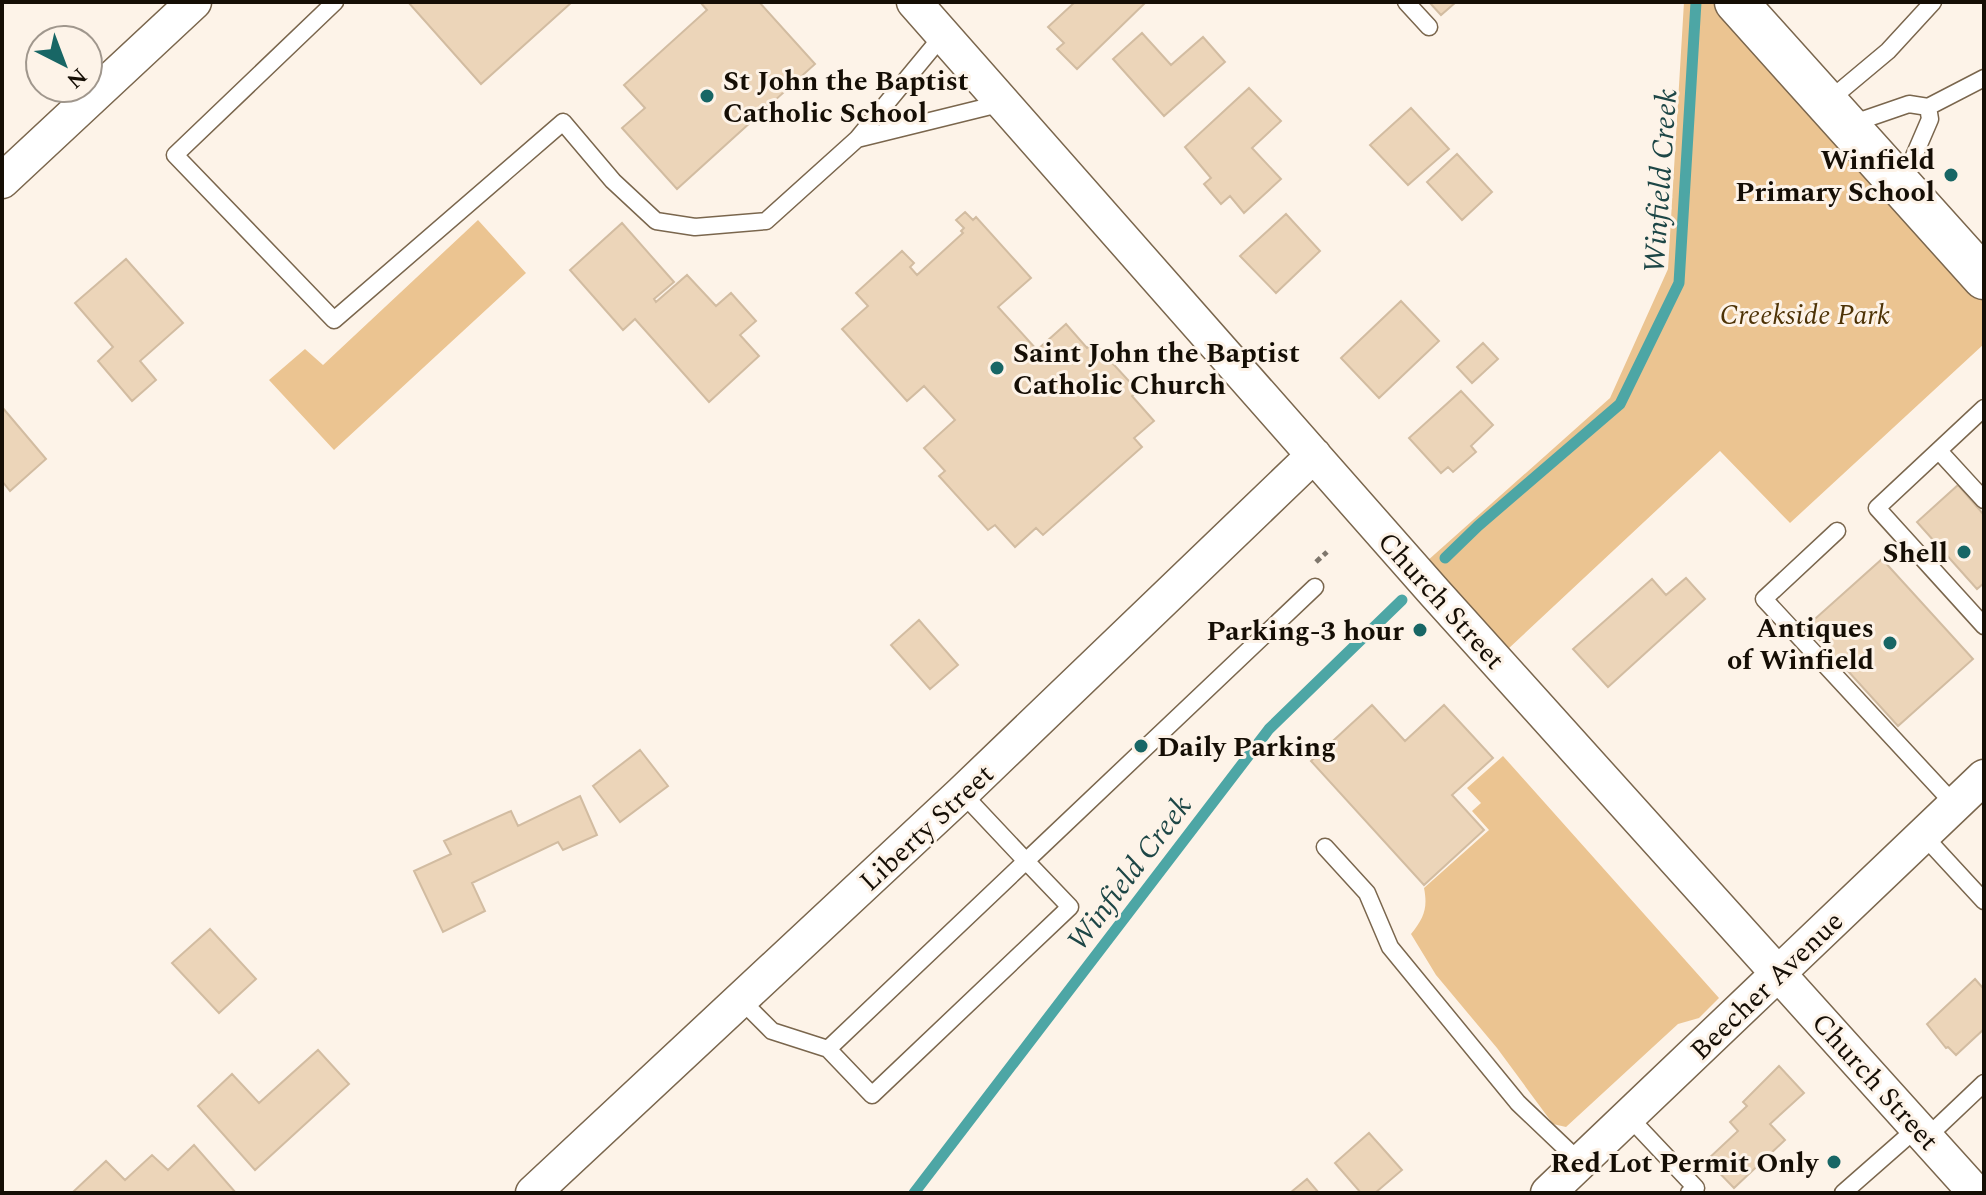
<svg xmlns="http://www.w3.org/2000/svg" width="1986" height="1195" font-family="Spectral,serif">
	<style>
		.green { fill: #ebc491 }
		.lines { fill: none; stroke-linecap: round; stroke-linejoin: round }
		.stream { stroke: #4da6a5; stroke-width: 11 }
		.building { fill: #ecd5b9; stroke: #d2bca1; stroke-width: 2 }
		.service-casing { stroke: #7a664d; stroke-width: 19 }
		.minor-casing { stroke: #7a664d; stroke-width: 37 }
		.tertiary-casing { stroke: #7a664d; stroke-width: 45 }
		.path { stroke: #7e766c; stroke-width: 5; stroke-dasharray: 6 4; stroke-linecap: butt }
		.service { stroke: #fff; stroke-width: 16 }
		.minor { stroke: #fff; stroke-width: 34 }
		.tertiary { stroke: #fff; stroke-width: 42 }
		.poi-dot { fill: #186665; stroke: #fdf3e8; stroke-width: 3 }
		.labels { text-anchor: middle; stroke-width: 6; stroke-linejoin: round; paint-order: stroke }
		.poi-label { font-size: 28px; font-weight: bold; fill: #150e05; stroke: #fdf3e8; text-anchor: end }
		.park-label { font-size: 28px; font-style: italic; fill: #4e3306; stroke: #fdf3e8 }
		.street-label { font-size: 28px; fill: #150e05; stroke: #fdf3e8 }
		.water-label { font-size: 30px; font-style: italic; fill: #1d4646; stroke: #fdf3e8 }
	</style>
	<rect width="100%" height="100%" fill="#fdf3e8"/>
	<!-- green -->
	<path class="green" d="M1684,2H1712L1984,299V344L1790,523L1720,451L1508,649L1426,562L1610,398L1668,269Z
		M478,220L526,273L334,450L269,380L305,349L323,365Z
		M1503,756L1719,998L1699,1018L1678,1024L1566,1127L1553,1124L1497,1048L1436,975L1411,934C1424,918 1428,908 1424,888L1489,830L1472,811L1481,803L1467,788Z"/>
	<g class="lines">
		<!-- stream -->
		<path class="stream" d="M1445,558L1478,526L1620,404L1679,283L1696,2
			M914,1193L1269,729L1402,600"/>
	</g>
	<!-- building -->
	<path class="building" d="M408,2H572L481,84Z
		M700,2H759L815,64L677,189L622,128L645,108L624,85L707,10Z
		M1075,2H1146L1077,69L1057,49L1064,43L1048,27Z
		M1429,2H1456L1441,15Z
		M1142,33L1171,65L1203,37L1225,62L1164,116L1113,59Z
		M1249,88L1281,121L1252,148L1281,179L1244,213L1230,196L1221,204L1204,184L1211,178L1185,147Z
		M1411,108L1449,149L1408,185L1370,145Z
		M1457,154L1492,192L1462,220L1427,182Z
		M965,212L973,220L976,217L1031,278L998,307L1037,350L1066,324L1087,348L1093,342L1138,391L1132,396L1154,421L1134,438L1142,447L1043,535L1036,528L1015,547L995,525L988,530L939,476L945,471L924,448L955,420L924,386L907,401L842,329L868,306L856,293L902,251L914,263L910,267L917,275L963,233L961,231L964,228L956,220Z
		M1286,214L1320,251L1276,293L1240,256Z
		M622,223L674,282L654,299L656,302L687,275L716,306L731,293L756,321L740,335L759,356L709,402L635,319L623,330L570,270Z
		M126,259L183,323L140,361L156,380L132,401L98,361L113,347L75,303Z
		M1401,301L1439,341L1379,398L1341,358Z
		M1483,343L1498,359L1472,383L1457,367Z
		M1461,391L1493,425L1471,446L1476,452L1453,472L1448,467L1441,473L1409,438Z
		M2,407L46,459L10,491L2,481Z
		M1958,485L1984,515V583L1977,589L1917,522Z
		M1882,559L1973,659L1898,726L1807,626Z
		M1686,578L1705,599L1608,687L1573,649L1652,579L1666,595Z
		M919,620L958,665L930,689L891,645Z
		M1372,705L1405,741L1444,705L1493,758L1452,795L1484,830L1424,885L1311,761Z
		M640,750L668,786L620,822L593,786Z
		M580,796L597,835L563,850L558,842L472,883L485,911L443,932L414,871L451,854L444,841L511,811L518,826Z
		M210,929L256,979L219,1013L172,963Z
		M1975,979L1982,987L1984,985V1029L1956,1055L1948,1047L1946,1048L1927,1024Z
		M318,1050L349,1084L255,1170L198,1106L232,1074L259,1103Z
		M1779,1066L1804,1093L1770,1124L1785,1140L1734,1188L1707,1160L1738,1131L1730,1122L1747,1106L1743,1102Z
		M1369,1133L1402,1170L1375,1193H1361L1335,1163Z
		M194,1145L236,1193L73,1192L106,1161L125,1180L152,1155L168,1170Z
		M1307,1179L1319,1193H1290Z"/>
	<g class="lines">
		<defs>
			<path id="service" d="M335,2L175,155L334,320L563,122L613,181L656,221L695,227L766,221L857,139L943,35
				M1406,2L1429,27
				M1827,102L1888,51L1933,2
				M1848,125L1909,104L1928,107L1984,78
				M857,139L1003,103
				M1902,184L1930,119L1928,107
				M1984,408L1877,508L1984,626
				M1939,451L1984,500
				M1837,531L1764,599L1955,805
				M962,793L1026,861L1315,587
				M1923,835L1984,901
				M1325,847L1367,893L1390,947L1518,1103L1580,1162
				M741,1000L772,1031L828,1049L872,1095L1070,907L1026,861L828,1049
				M1628,1116L1696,1188L1689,1193
				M1926,1138L1984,1083
				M1843,1193L1917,1128"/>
			<path id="minor" d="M914,2L1435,593L1976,1193
				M2,181L194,2
				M533,1193L962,793L1314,455
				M1548,1193L1984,777"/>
			<path id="tertiary" d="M1736,2L1984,278"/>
		</defs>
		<!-- service casing -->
		<use href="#service" class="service-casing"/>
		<!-- minor casing -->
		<use href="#minor" class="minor-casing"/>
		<!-- tertiary casing -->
		<use href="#tertiary" class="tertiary-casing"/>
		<!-- path -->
		<path class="path" d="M1316,562L1327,552"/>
		<!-- service -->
		<use href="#service" class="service"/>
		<!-- minor -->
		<use href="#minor" class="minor"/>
		<!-- tertiary -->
		<use href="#tertiary" class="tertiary"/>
	</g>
	<!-- markers -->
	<g class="poi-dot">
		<circle cx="707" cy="96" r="8"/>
		<circle cx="1951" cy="175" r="8"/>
		<circle cx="997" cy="368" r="8"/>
		<circle cx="1964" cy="552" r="8"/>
		<circle cx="1420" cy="630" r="8"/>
		<circle cx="1890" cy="643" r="8"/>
		<circle cx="1141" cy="746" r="8"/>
		<circle cx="1834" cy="1162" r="8"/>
	</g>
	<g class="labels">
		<!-- poi labels -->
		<g class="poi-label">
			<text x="723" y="90" text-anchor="start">St John the Baptist<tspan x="723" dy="32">Catholic School</tspan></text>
			<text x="1935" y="169">Winfield<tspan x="1935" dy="32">Primary School</tspan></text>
			<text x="1013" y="362" text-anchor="start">Saint John the Baptist<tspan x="1013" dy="32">Catholic Church</tspan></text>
			<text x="1948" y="562">Shell</text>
			<text x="1874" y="637">Antiques<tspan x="1874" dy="32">of Winfield</tspan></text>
			<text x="1404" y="640">Parking-3 hour</text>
			<text x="1157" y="756" text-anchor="start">Daily Parking</text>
			<text x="1818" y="1172">Red Lot Permit Only</text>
		</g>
		<!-- park labels -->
		<g class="park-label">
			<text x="1805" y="324">Creekside Park</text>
		</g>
		<!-- street labels -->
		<g class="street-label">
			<text transform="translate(1442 600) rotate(48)" y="10">Church Street</text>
			<text transform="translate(926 827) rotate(-43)" y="10">Liberty Street</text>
			<text transform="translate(1766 985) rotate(-44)" y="10">Beecher Avenue</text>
			<text transform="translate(1876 1081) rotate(48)" y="10">Church Street</text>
		</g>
		<!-- water labels -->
		<g class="water-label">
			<text transform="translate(1660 181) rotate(-86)" y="10">Winfield Creek</text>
			<text transform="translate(1129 873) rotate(-53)" y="10">Winfield Creek</text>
		</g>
	</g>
	<!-- border -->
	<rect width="1986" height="1195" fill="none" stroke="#150e05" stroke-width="8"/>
	<!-- north arrow -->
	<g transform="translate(64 64) rotate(138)"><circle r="38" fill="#fdf3e8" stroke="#a0978d" stroke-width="2"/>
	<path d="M0-6L14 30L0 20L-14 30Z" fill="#186665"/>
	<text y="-12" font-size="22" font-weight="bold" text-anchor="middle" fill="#150e05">N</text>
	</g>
</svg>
